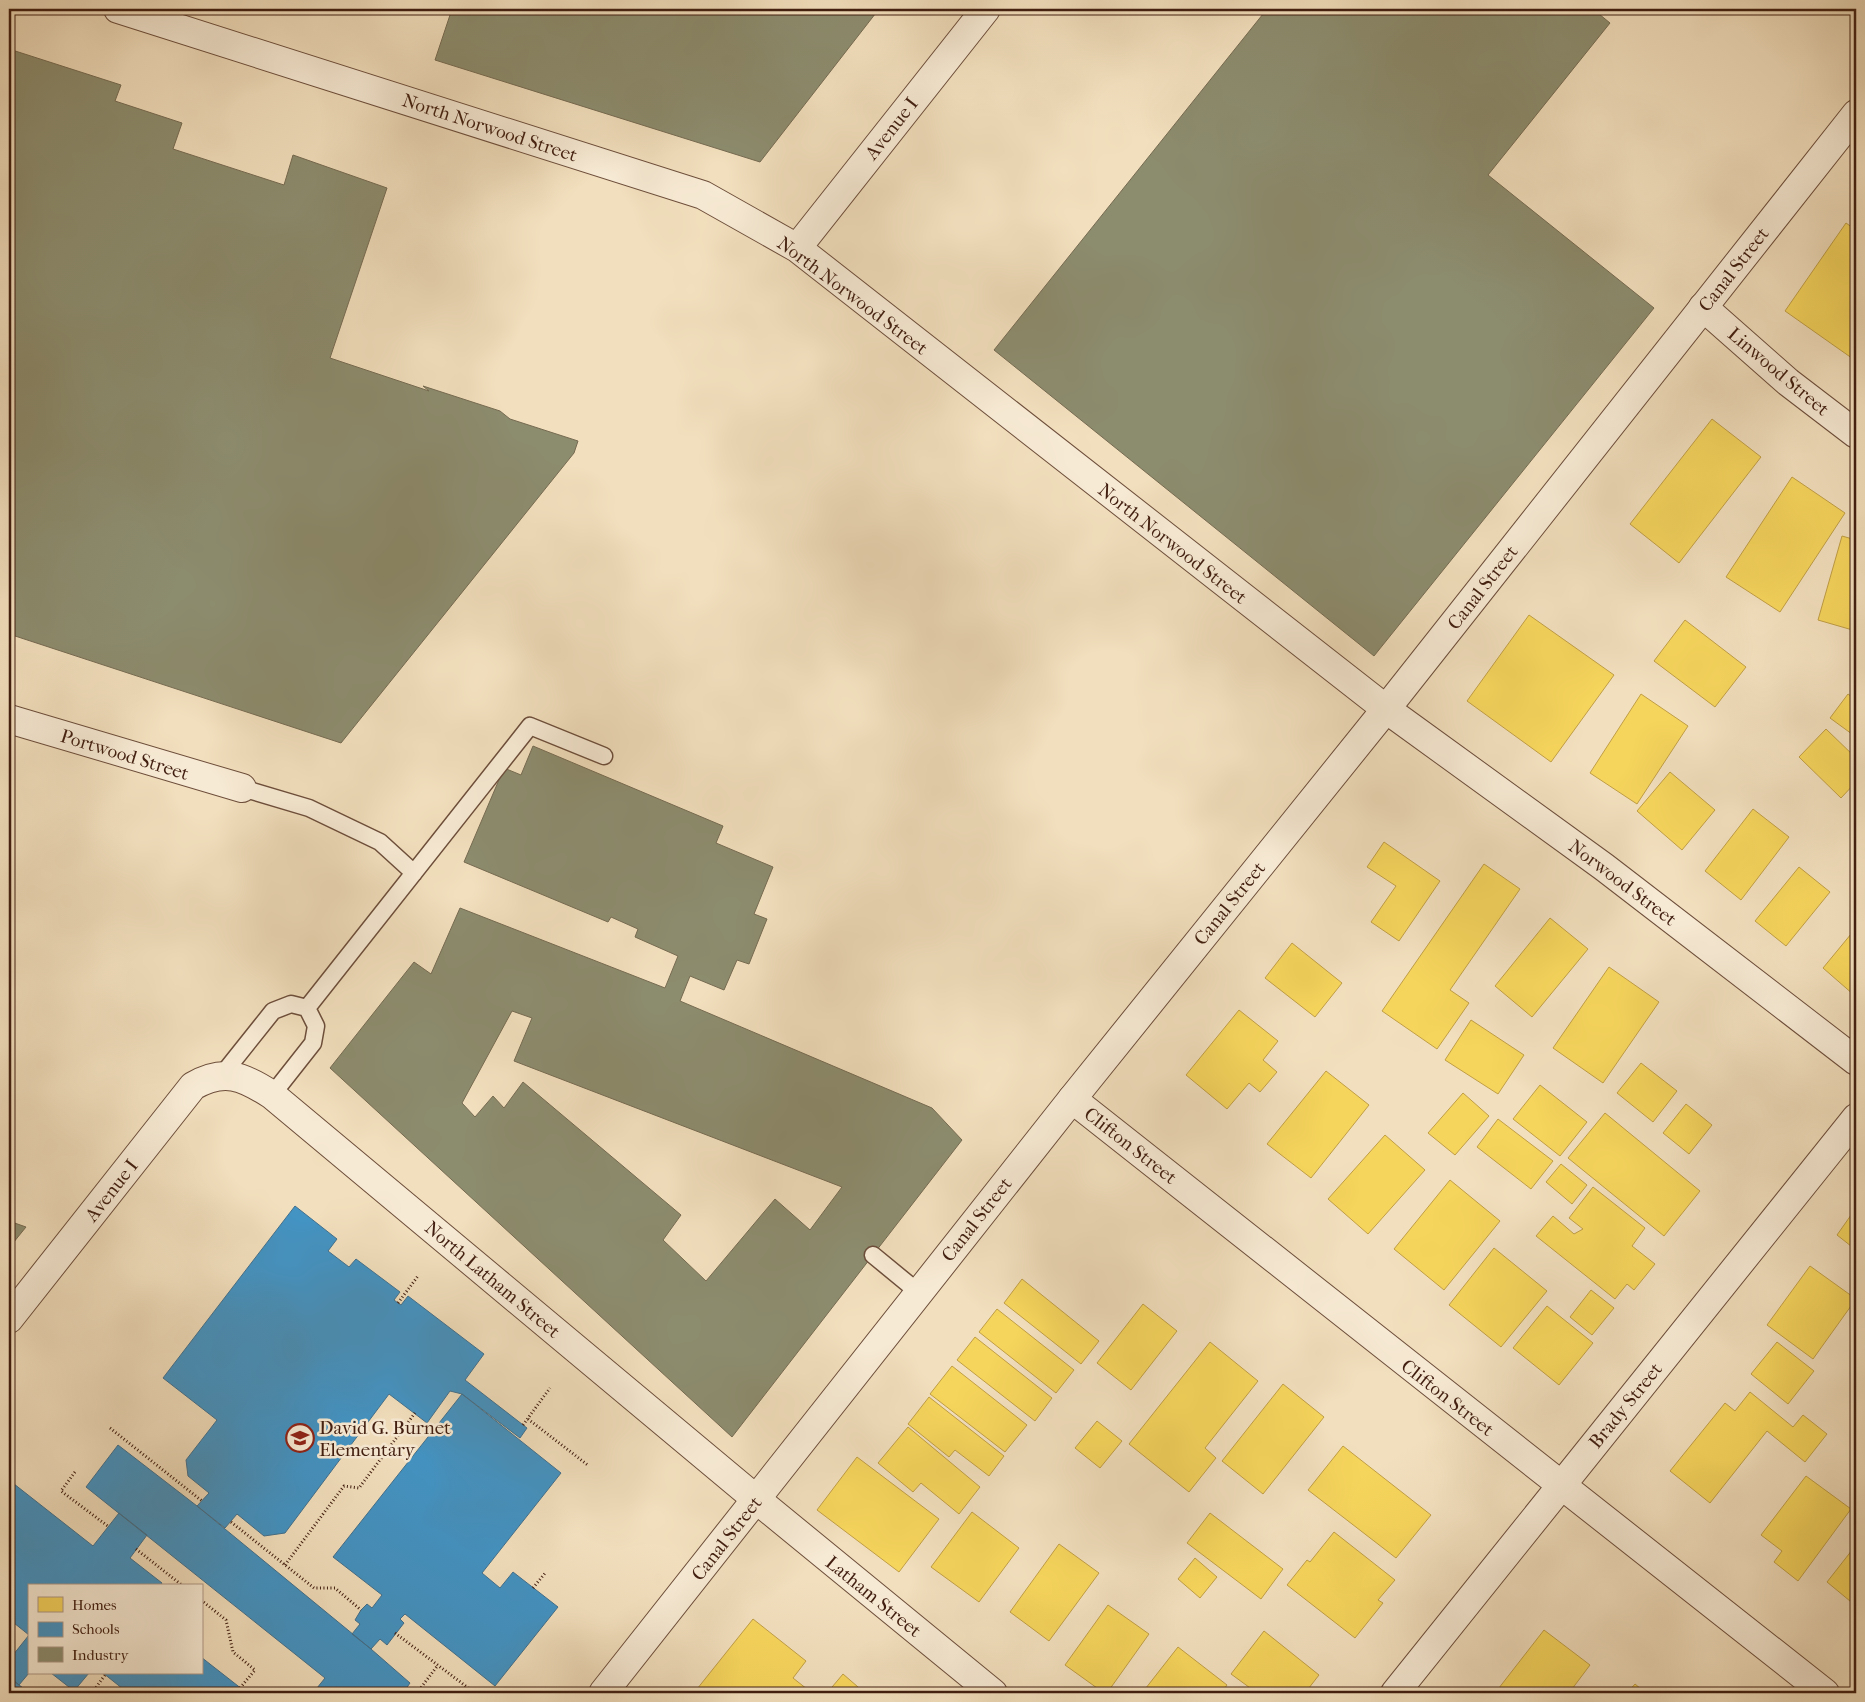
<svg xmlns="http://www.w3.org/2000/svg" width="1865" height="1702" font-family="'IM FELL French Canon',serif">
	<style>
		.homes { fill: #f6d55c; stroke: #c09e45 }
		.schools { fill: #4393c3; stroke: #42708d }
		.industry { fill: #8c8c6e; stroke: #766b52; fill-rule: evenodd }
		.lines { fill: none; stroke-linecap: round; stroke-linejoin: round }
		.service-casing { stroke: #6d4e3b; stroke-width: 19 }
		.minor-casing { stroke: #6d4e3b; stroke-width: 30 }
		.tertiary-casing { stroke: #6d4e3b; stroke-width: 30 }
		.path { stroke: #411e10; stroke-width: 3; stroke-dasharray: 1 2.5; stroke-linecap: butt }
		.service { stroke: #f7ead4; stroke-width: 16 }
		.minor { stroke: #f7ead4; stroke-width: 28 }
		.tertiary { stroke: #f7ead4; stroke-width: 28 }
		.labels { text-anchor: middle; stroke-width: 5; stroke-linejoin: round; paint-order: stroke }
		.street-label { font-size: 19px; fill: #411e10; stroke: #f7ead4 }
		.poi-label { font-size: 19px; fill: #411e10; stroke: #f7ead4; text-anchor: start }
	</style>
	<rect width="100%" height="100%" fill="#f2dfbd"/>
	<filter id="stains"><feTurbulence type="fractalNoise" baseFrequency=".004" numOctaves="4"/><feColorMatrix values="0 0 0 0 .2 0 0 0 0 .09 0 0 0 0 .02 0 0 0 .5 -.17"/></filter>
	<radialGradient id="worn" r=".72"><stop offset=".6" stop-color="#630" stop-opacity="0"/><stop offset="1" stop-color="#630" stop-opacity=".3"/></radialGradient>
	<!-- homes -->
	<path class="homes" d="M1846,223L1856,230V361L1785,311Z
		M1712,419L1761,457L1679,563L1630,524Z
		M1792,477L1845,513L1780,612L1726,577Z
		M1842,536L1856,540V631L1818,620Z
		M1529,615L1614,675L1551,762L1467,701Z
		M1685,620L1746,667L1715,707L1654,661Z
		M1641,694L1688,726L1637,804L1590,773Z
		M1848,694L1856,700V737L1830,718Z
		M1826,729L1856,758V782L1841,798L1799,757Z
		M1670,772L1715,810L1682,850L1637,811Z
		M1753,809L1789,837L1741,900L1705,871Z
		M1384,842L1440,881L1399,941L1371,922L1396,886L1367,867Z
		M1484,864L1520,889L1450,990L1469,1003L1437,1049L1382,1011Z
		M1799,867L1830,892L1786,946L1755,921Z
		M1550,918L1588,949L1532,1017L1495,986Z
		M1856,928V992L1854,995L1823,968Z
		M1292,943L1342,983L1315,1017L1265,978Z
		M1609,967L1659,1002L1603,1083L1553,1048Z
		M1239,1010L1278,1041L1263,1060L1277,1072L1260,1092L1249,1083L1227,1109L1186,1075Z
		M1471,1020L1524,1055L1498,1094L1445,1060Z
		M1641,1063L1677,1091L1653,1122L1617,1093Z
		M1326,1071L1369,1105L1311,1178L1267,1144Z
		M1540,1085L1587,1122L1560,1156L1513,1119Z
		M1463,1093L1489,1116L1455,1155L1428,1133Z
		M1686,1104L1712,1125L1689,1154L1663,1133Z
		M1605,1113L1700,1191L1664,1236L1568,1158Z
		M1498,1119L1553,1161L1531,1189L1477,1147Z
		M1385,1135L1425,1170L1368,1234L1328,1199Z
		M1561,1164L1587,1185L1572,1204L1546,1182Z
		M1450,1180L1500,1221L1444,1290L1394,1249Z
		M1593,1187L1645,1228L1632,1246L1655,1264L1634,1290L1627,1284L1615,1299L1536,1236L1553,1216L1574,1234L1583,1229L1569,1218Z
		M1856,1208V1250L1837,1235Z
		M1494,1248L1547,1291L1501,1347L1449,1305Z
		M1810,1266L1856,1299L1813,1359L1767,1325Z
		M1022,1279L1099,1341L1081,1364L1004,1303Z
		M1591,1290L1614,1308L1592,1335L1570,1317Z
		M1143,1304L1177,1331L1131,1390L1097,1363Z
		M1547,1306L1593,1343L1559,1385L1513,1348Z
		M997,1309L1074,1370L1056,1393L979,1332Z
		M975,1337L1052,1398L1035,1421L957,1360Z
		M1210,1342L1258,1381L1205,1448L1216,1458L1189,1492L1129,1444Z
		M1777,1342L1814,1371L1788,1404L1751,1374Z
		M952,1366L1027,1425L1005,1452L930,1394Z
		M1283,1384L1324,1417L1263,1494L1222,1461Z
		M1750,1392L1793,1427L1803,1415L1827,1434L1805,1462L1767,1431L1710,1503L1670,1471L1725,1403L1735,1411Z
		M929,1397L1004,1456L989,1476L955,1450L949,1457L908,1424Z
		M1097,1421L1122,1441L1100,1468L1075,1448Z
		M908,1427L980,1487L959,1514L921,1483L913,1492L878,1463Z
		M1343,1446L1431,1515L1396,1558L1308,1490Z
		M857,1457L939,1519L899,1572L817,1510Z
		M1806,1476L1851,1509L1798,1581L1774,1562L1782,1551L1761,1535Z
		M972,1512L1019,1548L979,1602L931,1567Z
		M1210,1513L1283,1569L1261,1599L1187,1543Z
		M1334,1532L1395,1580L1378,1600L1383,1603L1355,1638L1287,1585L1307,1560L1310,1562Z
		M1059,1544L1099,1573L1049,1641L1010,1612Z
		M1856,1545V1606L1827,1582Z
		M1195,1558L1217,1577L1200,1598L1178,1579Z
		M1108,1605L1149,1634L1107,1693H1104L1065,1665Z
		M753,1619L806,1661L793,1678L812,1693H702L697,1689Z
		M1544,1630L1590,1665L1569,1693H1495Z
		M1264,1631L1319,1675L1305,1693H1257L1231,1674Z
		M1178,1647L1227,1685L1221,1693H1142Z
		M843,1674L865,1693H827Z
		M1635,1684L1646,1693H1627Z"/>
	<!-- schools -->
	<path class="schools" d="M295,1206L337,1239L328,1251L349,1267L356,1259L400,1292L394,1300L398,1303L401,1305L408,1296L484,1354L465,1380L527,1428L520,1438L462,1394L450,1391L427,1423L389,1394L285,1533L264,1536L237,1514L225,1528L197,1506L209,1493L188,1476L186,1460L217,1420L163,1378Z
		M462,1394L561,1473L482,1573L500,1588L513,1572L558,1607L495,1686L405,1614L400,1619L404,1623L387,1645L380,1639L371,1649L352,1634L360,1624L355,1620L361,1610L367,1604L372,1608L382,1595L333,1557Z
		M118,1445L197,1506L371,1649L410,1683L403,1693H313L325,1678L86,1487Z
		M9,1480L93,1546L119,1513L147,1535L130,1558L162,1583L160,1586H29V1635L9,1619Z
		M29,1635V1673L19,1685L9,1677V1660Z
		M201,1657L247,1693H128L103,1673H201Z
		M51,1673H89L74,1691Z
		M9,1677L19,1685L30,1693H9Z"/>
	<!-- industry -->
	<path class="industry" d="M452,9H879L760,162L435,60Z
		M1267,9H1593L1610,23L1488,175L1654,308L1374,656L994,350Z
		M9,49L121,85L115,101L182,123L173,149L284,185L293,155L387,188L330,358L429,391L423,386L500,411L510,419L578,441L574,453L341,743L9,634Z
		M533,746L723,826L716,843L773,867L754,914L767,919L749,964L737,960L724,990L690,976L680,1001L932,1108L962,1140L732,1437L330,1068L414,962L431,974L460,908L665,988L678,956L635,937L638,929L611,917L608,922L464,862L504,768L521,775ZM512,1011L532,1018L514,1061L842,1187L810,1230L775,1199L706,1281L663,1240L681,1215L523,1082L504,1108L493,1096L475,1117L462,1103Z
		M9,1221L26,1227L9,1248Z"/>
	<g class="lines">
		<defs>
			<path id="service" d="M242,788L309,808L380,842L414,873
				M307,1008L530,726L604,756
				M222,1075L273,1011L291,1004L307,1008L316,1026L313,1043L272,1095
				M873,1255L918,1292"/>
			<path id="minor" d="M118,9L703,195L797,248L1386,709L1604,867L1856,1061
				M797,248L986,9
				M1703,307L1788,382L1856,434
				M9,719L242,788
				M1072,1099L1825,1693
				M9,1319L193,1086C224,1068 243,1076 272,1095L756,1499L993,1693
				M1395,1693L1856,1118"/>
			<path id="tertiary" d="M603,1693L1072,1099L1386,709L1856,114"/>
		</defs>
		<!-- service casing -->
		<use href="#service" class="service-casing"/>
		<!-- minor casing -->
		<use href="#minor" class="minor-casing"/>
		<!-- tertiary casing -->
		<use href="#tertiary" class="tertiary-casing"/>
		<!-- path -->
		<path class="path" d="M398,1303L418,1276
			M528,1419L589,1466
			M523,1425L550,1388
			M110,1428L202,1501
			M75,1472L61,1491L109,1527
			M231,1522L314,1588H335L361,1610
			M136,1549L183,1586
			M285,1565L344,1486L359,1488L415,1413
			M533,1588L546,1572
			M201,1600L226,1620L233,1652L255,1670L240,1688
			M395,1633L475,1693
			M55,1693H57
			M92,1693L105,1675
			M417,1693L438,1665"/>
		<!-- service -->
		<use href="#service" class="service"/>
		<!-- minor -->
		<use href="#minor" class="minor"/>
		<!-- tertiary -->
		<use href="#tertiary" class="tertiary"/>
	</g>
	<!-- icons -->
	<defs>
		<symbol id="school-ring" viewBox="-11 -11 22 22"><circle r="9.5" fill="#f7ead4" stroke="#8f2418" stroke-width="1.5"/><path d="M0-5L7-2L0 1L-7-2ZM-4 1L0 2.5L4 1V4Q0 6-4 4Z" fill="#8f2418"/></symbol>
	</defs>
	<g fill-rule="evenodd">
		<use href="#school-ring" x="284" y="1422" width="32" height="32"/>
	</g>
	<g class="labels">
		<!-- street labels -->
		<g class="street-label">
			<text transform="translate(490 127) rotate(18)" y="7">North Norwood Street</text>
			<text transform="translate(891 128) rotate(-52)" y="7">Avenue I</text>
			<text transform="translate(1733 269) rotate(-52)" y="7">Canal Street</text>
			<text transform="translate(853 295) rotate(37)" y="7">North Norwood Street</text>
			<text transform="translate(1779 371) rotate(40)" y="7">Linwood Street</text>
			<text transform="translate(1173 543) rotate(38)" y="7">North Norwood Street</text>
			<text transform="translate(1482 587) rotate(-52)" y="7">Canal Street</text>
			<text transform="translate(125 754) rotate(17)" y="7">Portwood Street</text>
			<text transform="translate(1623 882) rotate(37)" y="7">Norwood Street</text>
			<text transform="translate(1229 903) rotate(-51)" y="7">Canal Street</text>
			<text transform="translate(1131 1145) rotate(38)" y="7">Clifton Street</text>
			<text transform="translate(111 1190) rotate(-52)" y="7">Avenue I</text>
			<text transform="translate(976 1219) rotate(-52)" y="7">Canal Street</text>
			<text transform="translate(493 1279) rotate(40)" y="7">North Latham Street</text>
			<text transform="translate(1448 1397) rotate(38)" y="7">Clifton Street</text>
			<text transform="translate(1625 1405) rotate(-51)" y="7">Brady Street</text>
			<text transform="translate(726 1538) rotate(-52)" y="7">Canal Street</text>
			<text transform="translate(874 1596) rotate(39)" y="7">Latham Street</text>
		</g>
		<!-- poi labels -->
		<g class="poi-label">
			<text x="319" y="1434">David G. Burnet<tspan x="319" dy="22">Elementary</tspan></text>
		</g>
	</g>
	<!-- margin -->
	<rect width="1865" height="1702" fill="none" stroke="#f2dfbd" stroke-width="30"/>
	<rect x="10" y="10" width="1845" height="1682" fill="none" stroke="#411e10" stroke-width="2.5"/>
	<rect x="15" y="15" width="1835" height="1672" fill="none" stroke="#411e10"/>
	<!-- legend -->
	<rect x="28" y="1584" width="175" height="90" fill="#f7ead4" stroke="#ae9886"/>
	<rect x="38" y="1597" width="25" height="15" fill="#f6d55c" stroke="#ae9886"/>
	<text x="72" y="1610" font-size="15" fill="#411e10">Homes</text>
	<rect x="38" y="1622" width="25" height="15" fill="#4393c3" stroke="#ae9886"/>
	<text x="72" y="1634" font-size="15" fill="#411e10">Schools</text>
	<rect x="38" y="1647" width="25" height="15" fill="#8c8c6e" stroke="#ae9886"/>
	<text x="72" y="1660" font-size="15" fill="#411e10">Industry</text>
	<rect width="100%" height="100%" filter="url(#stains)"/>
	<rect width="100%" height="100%" fill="url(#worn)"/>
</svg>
